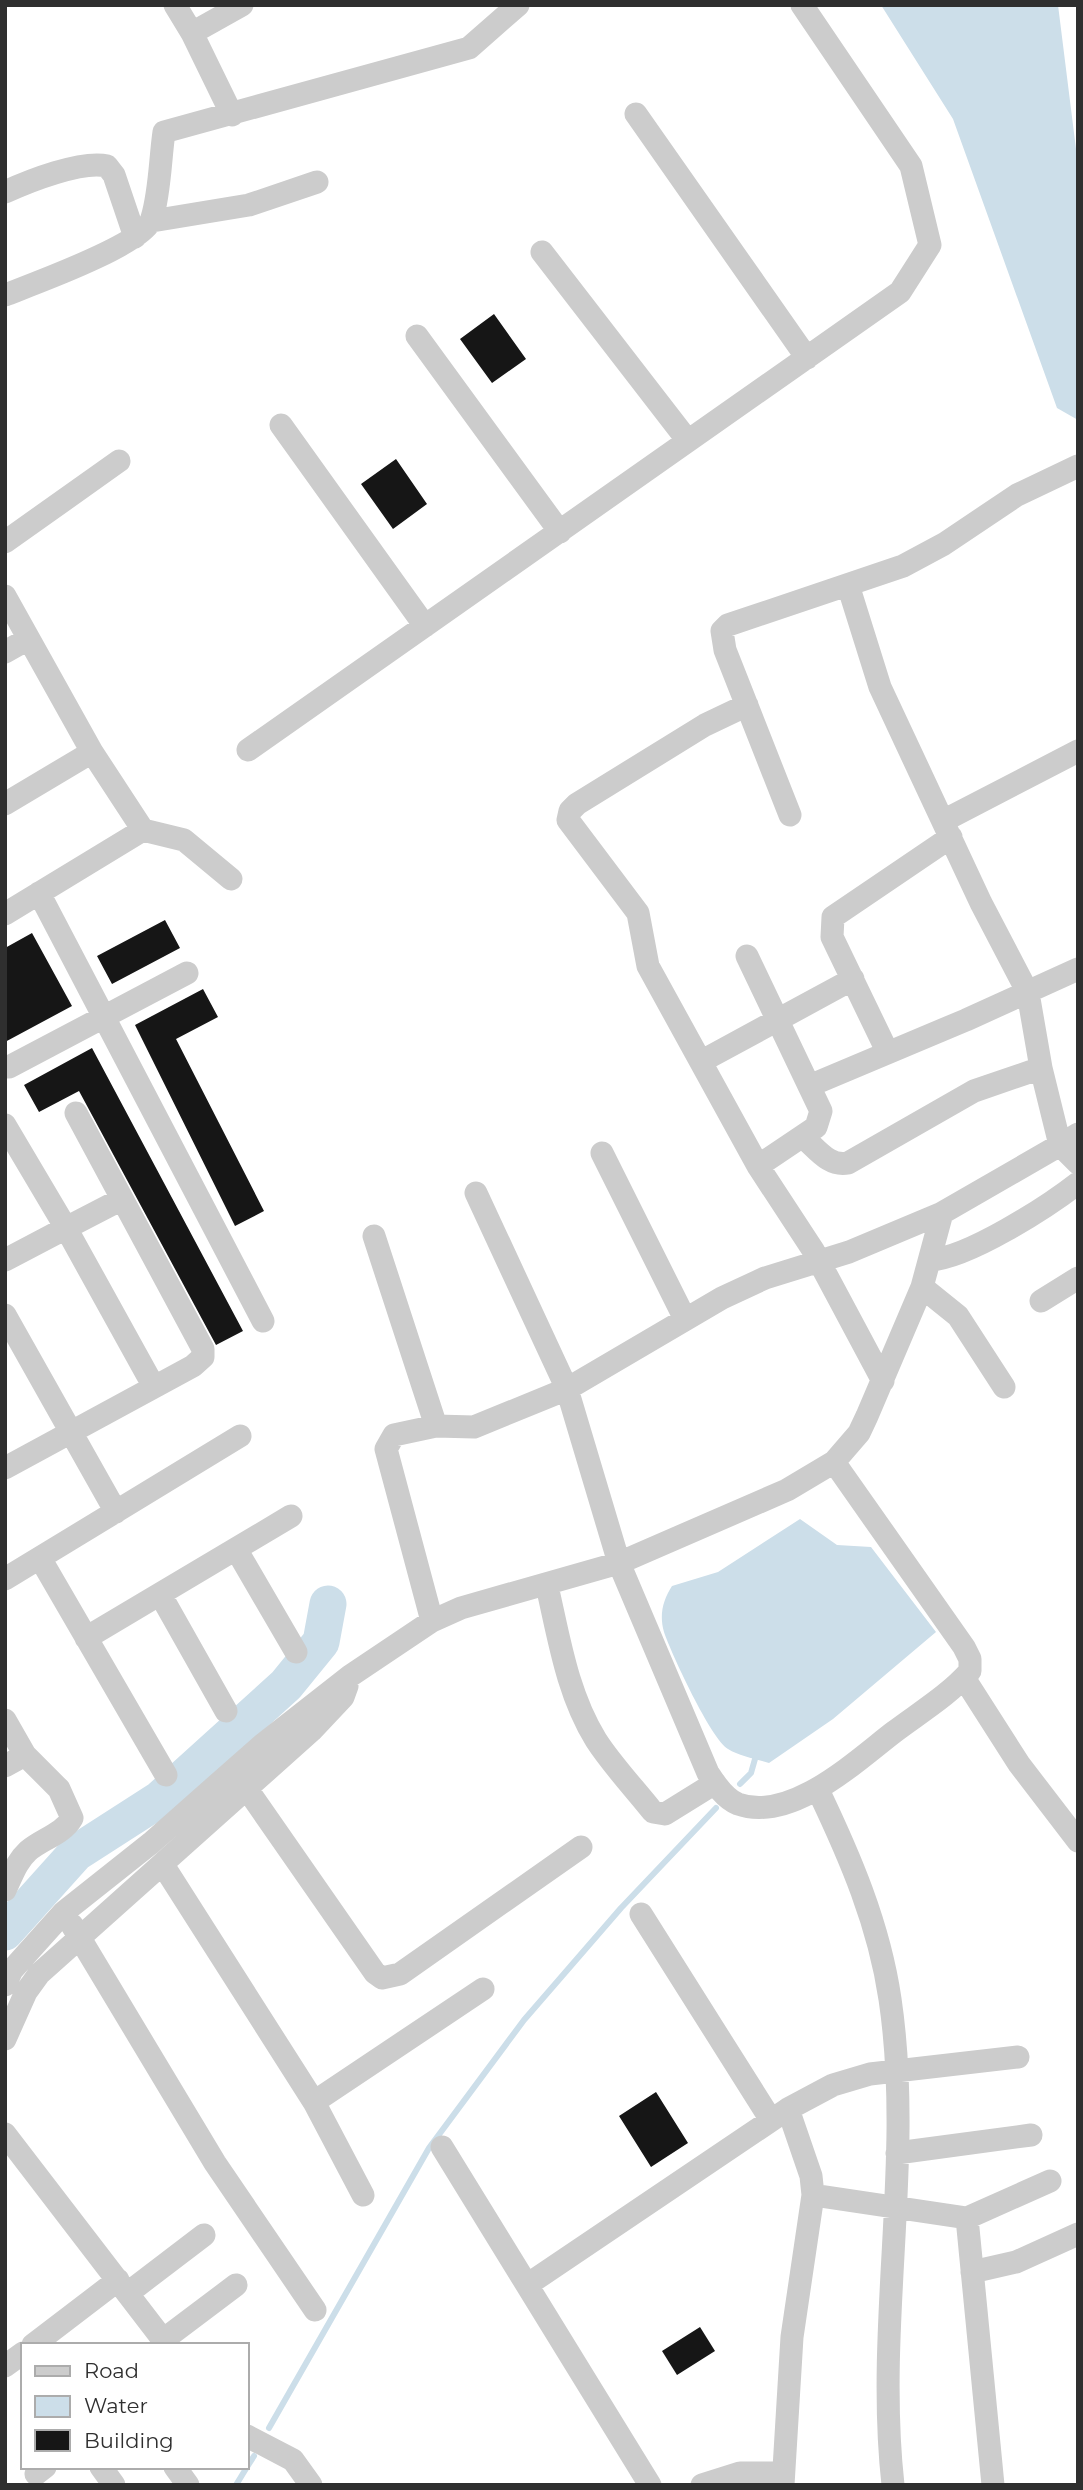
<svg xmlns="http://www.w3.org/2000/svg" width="1083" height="2490" font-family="Montserrat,sans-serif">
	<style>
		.water { fill: #ccdee9 }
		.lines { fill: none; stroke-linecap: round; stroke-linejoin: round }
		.stream { stroke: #ccdee9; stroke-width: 6 }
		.river { stroke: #ccdee9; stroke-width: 37 }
		.building { fill: #161616 }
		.minor { stroke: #ccc; stroke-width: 23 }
	</style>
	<rect width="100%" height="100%" fill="#fff"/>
	<!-- water -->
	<path class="water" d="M881,5H1058L1078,165V420L1057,408L953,119Z
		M800,1519L837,1545L871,1547L936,1632L833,1719L769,1763C756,1759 739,1756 728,1749C711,1739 671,1653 664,1632C659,1615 663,1600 672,1586L718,1572Z"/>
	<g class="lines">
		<!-- stream -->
		<path class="stream" d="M740,1784L751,1773L757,1752
			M269,2428L429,2148L524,2020L621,1908L716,1808
			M247,2467L254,2456
			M236,2485L247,2467"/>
		<!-- river -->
		<path class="river" d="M5,1932L76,1853L160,1799L286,1685L321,1642L328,1604"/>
	</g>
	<!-- building -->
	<path class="building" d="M494,314L526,359L492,383L460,339Z
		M396,459L427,504L393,529L361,484Z
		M165,920L180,948L112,984L97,956Z
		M32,933L72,1006L5,1042V948Z
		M203,989L218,1017L176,1039L264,1211L235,1226L135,1025Z
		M92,1048L243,1331L216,1345L79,1091L39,1112L24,1085Z
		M656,2092L688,2143L651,2167L619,2116Z
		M700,2327L715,2351L677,2375L662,2351Z"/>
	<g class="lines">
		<!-- minor -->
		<path class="minor" d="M175,5L192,33L232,115
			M192,33L242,5
			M636,114L807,358
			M5,192C29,181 82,160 107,166L114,175L135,237
			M152,221L249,205L317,182
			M542,252L688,441
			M5,295C33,284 145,244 152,218C160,192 160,160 164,132L469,48L518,5
			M417,336L560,532
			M281,425L425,626
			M5,542L119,461
			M848,585L880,687L981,903L1028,993L1041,1068L1060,1145L1078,1134
			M5,596L92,752L143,830L5,914
			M5,652L28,639
			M747,705L705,725L577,804L570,811L568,820L638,913L648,966L758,1166L813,1250L883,1381
			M248,750L900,292L930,245L911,166L802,5
			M5,804L92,752
			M790,815L725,650L722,631L728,625L903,566L944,544L1017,495L1078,466
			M943,821L1078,751
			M143,830L184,840L231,879
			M39,893L263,1321
			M747,956L821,1111L816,1127L758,1166
			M887,1051L832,937L833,917L951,837
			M702,1061L853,979
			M9,1067L187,973
			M809,1086L966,1020L1078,969
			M5,1125L66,1228L5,1260
			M803,1137C817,1149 829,1167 848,1163L974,1091L1041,1068
			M602,1153L685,1319
			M476,1193L567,1389L619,1563L708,1773C715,1784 725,1799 738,1804C791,1823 856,1761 894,1732C919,1713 949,1695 970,1671V1659L964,1647L834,1462
			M122,1199L66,1228L154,1387
			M374,1236L436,1426
			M930,1260C968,1258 1047,1207 1078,1183
			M922,1287L958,1316L1004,1387
			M1041,1301L1078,1278
			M5,1315L116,1512
			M5,1468L193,1366L203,1357V1349L76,1113
			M236,1549L296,1652
			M40,1558L166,1775
			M5,1579L240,1436
			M547,1586C559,1638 567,1693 596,1740C612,1765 635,1789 653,1812L665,1814L715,1783
			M160,1594L226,1711
			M432,1621L386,1449L394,1435L436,1426L474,1427L567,1389L722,1298L765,1278L849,1252L942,1213
			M86,1638L291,1516
			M964,1678L1019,1764L1078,1841
			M5,1720L25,1755L5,1766
			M247,1789L375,1973L382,1978L400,1974L581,1847
			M818,1790C850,1857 879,1924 890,1999C914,2160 875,2323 893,2485
			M163,1865L314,2102L363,2195
			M5,1890C12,1876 16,1862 28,1851C42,1839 63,1834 72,1818L59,1789L25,1755
			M641,1914L771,2120
			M72,1925L215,2163L315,2310
			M5,1985L12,1970L64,1912L151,1843L262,1745L350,1676L432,1621L461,1608L619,1563L787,1490L834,1462L859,1433L867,1416L922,1287L942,1213L1060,1145L1078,1163
			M5,2039L26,1992L39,1974L311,1731L343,1697L347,1686
			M314,2102L483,1989
			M5,2134L167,2345
			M442,2147L650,2485
			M897,2153L1031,2135
			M813,2195L967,2218L1050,2181
			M967,2218L993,2485
			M972,2272L1016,2262L1078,2234
			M527,2285L788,2109L833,2085L870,2074L1018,2057
			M128,2293L204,2235
			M163,2340L236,2285
			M33,2345L118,2280
			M5,2366L23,2353
			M247,2436L293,2460L311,2485
			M101,2467L114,2485
			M175,2467L188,2485
			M36,2474L45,2467
			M702,2485L740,2473H782
			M783,2485L792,2337L813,2195L811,2176L788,2109"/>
	</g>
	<!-- border -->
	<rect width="1083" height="2490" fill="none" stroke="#2f2f2f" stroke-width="14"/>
	<!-- legend -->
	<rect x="21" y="2343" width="228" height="126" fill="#ffffff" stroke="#acacac" stroke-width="2"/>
	<rect x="35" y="2366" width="35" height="10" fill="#cccccc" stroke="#acacac" stroke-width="2"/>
	<text x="84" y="2378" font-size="21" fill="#2f2f2f">Road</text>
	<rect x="35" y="2396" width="35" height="21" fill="#ccdee9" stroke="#acacac" stroke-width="2"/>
	<text x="84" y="2413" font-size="21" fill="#2f2f2f">Water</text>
	<rect x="35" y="2430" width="35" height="21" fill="#161616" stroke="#acacac" stroke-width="2"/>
	<text x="84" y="2448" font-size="21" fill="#2f2f2f">Building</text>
</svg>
